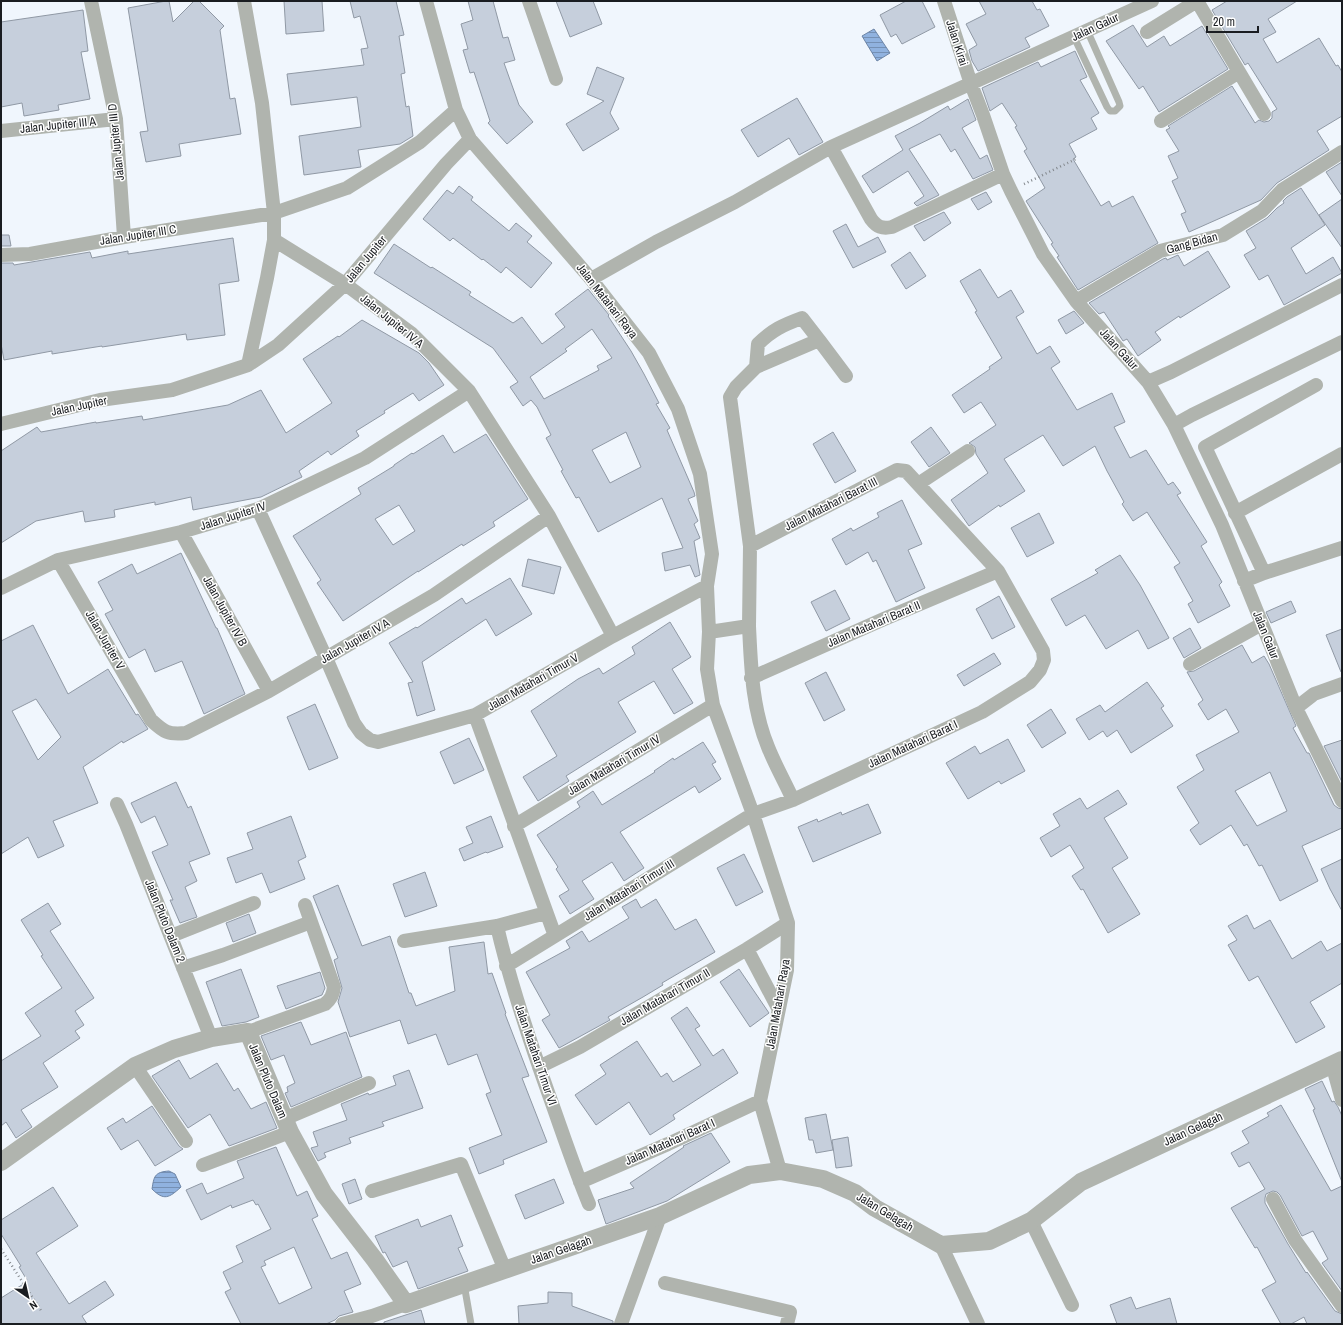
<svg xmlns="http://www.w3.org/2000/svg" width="1343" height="1325" font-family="'Archivo Narrow',sans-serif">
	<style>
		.water { fill: url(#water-rules); stroke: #6d85a6 }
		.building { fill: #c6cfdc; stroke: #9099a5; fill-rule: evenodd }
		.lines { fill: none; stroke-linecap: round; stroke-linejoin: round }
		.path { stroke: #83888d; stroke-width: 2.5; stroke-dasharray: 1 3; stroke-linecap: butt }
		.service { stroke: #b0b4ae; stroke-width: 7 }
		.minor { stroke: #b0b4ae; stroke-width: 14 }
		.tertiary { stroke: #b0b4ae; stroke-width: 18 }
		.labels { text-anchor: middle; stroke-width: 3; stroke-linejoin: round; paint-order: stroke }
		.street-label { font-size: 12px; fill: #1a1d21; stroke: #fff }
	</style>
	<defs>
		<pattern id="water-rules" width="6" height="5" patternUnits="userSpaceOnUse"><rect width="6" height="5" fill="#90b2df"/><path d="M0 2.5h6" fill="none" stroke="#7590b4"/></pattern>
	</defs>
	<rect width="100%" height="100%" fill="#f0f6fd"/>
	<!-- water -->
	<path class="water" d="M874,29L890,53L877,61L862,36Z
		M169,1171L175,1174L181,1187C169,1198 164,1201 152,1189C154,1177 154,1172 169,1171Z"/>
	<!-- building -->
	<path class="building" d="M166,1H169L173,22L194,1H199L224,26L220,30L230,99L235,98L241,134L179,144L181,156L146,162L140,132L148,131L128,8Z
		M284,1H322L324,31L286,34Z
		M350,1H396L404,35L399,36L405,73L401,74L406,107L409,106L413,136L400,144L358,150L361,167L304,175L299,136L361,127L357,97L291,105L287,74L364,65L361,49L368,48L360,16L354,18Z
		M468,1H493L503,38L508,37L515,60L504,63L519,105L533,122L507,144L488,123L490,121L474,72L470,73L463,50L468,49L461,24L473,20Z
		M556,1H593L602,24L570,37Z
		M906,1H922L935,27L902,44L896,34L891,37L880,15Z
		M979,1H1032L1037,10L1040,9L1049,26L1025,38L1030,47L978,71L972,61L969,50L977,45L966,24L986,14Z
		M1227,1H1297L1268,19L1276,32L1263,39L1277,63L1319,38L1336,66L1338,65L1342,72V116L1317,131L1329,150L1277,183L1261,200L1189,232L1181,214L1186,212L1172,181L1178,178L1168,156L1179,151L1166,130L1170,128L1168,126L1232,86L1255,123L1259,120L1264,122L1269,121L1272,118V112L1277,109L1248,63L1245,65L1212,10Z
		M83,10L88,51L81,52L90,99L58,105L59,110L24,116L22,103L1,107V22Z
		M1133,25L1147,47L1164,36L1170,46L1202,26L1228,69L1159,112L1143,86L1139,89L1106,41Z
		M1075,51L1087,77L1080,80L1099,113L1091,118L1097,129L1069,144L1076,157L1073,159L1101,206L1109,201L1112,207L1133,196L1158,243L1078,290L1057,257L1059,256L1051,244L1053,243L1026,201L1045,188L1024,151L1027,149L1015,127L1017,126L1002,103L990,111L982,88L1038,62L1041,67Z
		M597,67L624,78L610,113L619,129L583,151L566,124L604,101L587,94Z
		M797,98L823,142L799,155L789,138L758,157L741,130Z
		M968,99L976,120L962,128L980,159L987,155L993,170L973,179L955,149L951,152L940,134L909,149L939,195L917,206L914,203L924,196L908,171L873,193L862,176L903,150L895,136L920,123L948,106L950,110Z
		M1342,162V196L1326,172Z
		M459,186L473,197L471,200L509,231L516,223L532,236L527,242L552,263L531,288L506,267L501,273L483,259L482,260L453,238L450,241L423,219L447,190L453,194Z
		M1301,188L1325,225L1291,248L1306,274L1333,257L1342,273L1284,305L1268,275L1259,280L1244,255L1256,248L1246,231L1267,218L1277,208L1284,203L1283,201L1287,197Z
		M986,192L992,202L978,210L971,199Z
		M1342,199V248L1319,215Z
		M944,212L951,223L924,241L914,226Z
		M846,224L858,247L878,237L886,252L853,268L833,231Z
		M1,235H9L11,246H1Z
		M233,238L239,281L219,284L225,335L187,340L186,334L102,347V346L52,354V351L4,360L1,344V263H13L14,265L90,252L92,258L128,251V254Z
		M394,244L431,268L432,267L471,292L469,295L513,323L522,317L542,344L565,327L555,314L588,289L609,315L608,316L631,351L644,374L659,403L656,404L670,428L667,430L694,492L695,496L688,499L698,521L694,524L700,538L694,541L700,575L695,577L690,565L665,571L662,553L683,548L662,498L598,532L579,497L576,498L561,471L563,470L546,438L551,435L537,407L531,400L523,406L510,387L518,382L493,348L374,273ZM592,329L612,358L597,366L599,370L544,399L530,377L567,351L565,349ZM626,432L641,467L610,483L592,450Z
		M1208,251L1230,287L1180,318L1179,316L1155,332L1161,340L1138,356L1127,339L1123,341L1104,312L1099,314L1089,303L1163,259L1166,258L1167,260L1178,255L1184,266Z
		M910,252L926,276L906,289L891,265Z
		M980,269L998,298L1011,290L1024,312L1016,317L1037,354L1050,346L1060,362L1051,368L1077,410L1112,393L1125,422L1114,427L1130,458L1146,450L1168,485L1173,482L1181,493L1177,495L1207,542L1201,546L1222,582L1219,585L1230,606L1198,623L1188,604L1193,601L1174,567L1180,563L1147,512L1133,521L1122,504L1124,502L1107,471L1095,446L1063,466L1043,435L1004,459L1025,491L1000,507L999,505L969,526L951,500L988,473L976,454L975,447L969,443L996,425L981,402L964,413L952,395L990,369L989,367L1002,358L975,312L977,311L960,281Z
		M1074,311L1084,323L1066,334L1058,320Z
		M362,320L419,353L429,363L444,385L419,401L413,393L384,411L385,413L356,431L359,436L331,455L328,451L299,471L302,477L261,497L193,510L191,497L155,505V502L114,510L115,517L85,522L83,511L36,521L1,543V451L37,427L41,432L96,422V423L142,416L143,420L228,405L261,390L286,433L332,403L303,359L338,336L339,337Z
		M931,427L950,453L929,467L911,442Z
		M833,432L856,471L835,483L813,444Z
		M486,434L528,499L493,522L495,526L463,546L462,544L418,572V571L343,621L317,583L321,580L293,536L361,494L358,488L394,466V465L412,453L413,454L443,435L454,453ZM399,505L415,531L393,545L375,519Z
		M902,500L922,544L908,550L925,588L896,602L876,560L873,562L868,552L846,565L832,539L851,528L853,531L879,517L877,513Z
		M1039,513L1054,543L1027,557L1011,528Z
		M181,553L216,628H217L245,694L204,714L182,661L155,672L145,649L129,658L105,614L113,610L98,582L132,564L137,574Z
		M1120,555L1140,585L1169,638L1148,649L1138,630L1106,649L1085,615L1066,626L1051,599L1098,573L1095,570Z
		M528,559L561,567L554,594L522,586Z
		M510,578L532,614L496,636L486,619L422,662L435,710L417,716L408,683L413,682L389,643L416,627L417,628L462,598L466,604Z
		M835,590L850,619L826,631L811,602Z
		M999,596L1015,627L992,639L976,609Z
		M1291,601L1296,612L1271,623L1266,612Z
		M670,622L691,657L672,669L693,703L674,714L654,681L618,702L636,732L566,776L569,781L538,801L523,777L557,756L531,711L578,679L599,668L603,674L635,654L632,647Z
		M33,625L68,694L108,669L136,715L138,714L148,729L123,743L122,741L83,767L98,803L53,821L64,846L38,858L28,837L1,854V641ZM36,699L61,737L38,760L12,711Z
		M1190,628L1201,648L1184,658L1173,638Z
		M1342,629V672H1341L1326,635Z
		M1242,645L1252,663L1264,656L1269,664L1296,726L1293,728L1307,753H1309L1334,805L1338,808L1342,809V828L1302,846L1318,881L1280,901L1262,865L1259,866L1247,844L1244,846L1231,825L1200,845L1190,830L1199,823L1177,787L1204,770L1196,755L1239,732L1226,709L1208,720L1198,704L1203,700L1187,672L1194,671ZM1270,772L1287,811L1257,826L1235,791Z
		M994,653L1001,664L964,686L957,675Z
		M826,672L845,710L824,721L805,683Z
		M1147,682L1164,706L1161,708L1173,726L1131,753L1117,730L1107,737L1103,731L1089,740L1076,719L1100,705L1105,712Z
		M315,704L338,758L309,770L287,717Z
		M1051,709L1066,733L1042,748L1027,725Z
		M469,738L484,770L454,784L440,752Z
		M1008,739L1025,771L1001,784L999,781L968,799L946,763L975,746L980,754Z
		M1342,740V782L1324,746Z
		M703,742L716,762L712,764L721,779L699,793L695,786L620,832L644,868L624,881L612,862L582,881L594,899L570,914L559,896L569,890L556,869L558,867L537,835L580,807L577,802L593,791L602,805L655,772L654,771L673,758L674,760Z
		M176,782L188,808L191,806L210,854L189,862L197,881L185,887L197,917L180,923L170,900H173L152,852L168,845L155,816L141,823L131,803Z
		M1118,790L1127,804L1104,818L1128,858L1112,868L1140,914L1108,933L1083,889L1081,890L1072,876L1084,868L1070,845L1051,857L1040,838L1060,826L1053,814L1080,798L1087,809Z
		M868,804L881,833L813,862L798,827L817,819L818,822L841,812L842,815Z
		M291,816L306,857L298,861L305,879L270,893L262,873L236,883L227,858L253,849L247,833Z
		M491,816L503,847L487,853L486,852L464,861L459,849L473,843L466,827Z
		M744,854L763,892L736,906L717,868Z
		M1342,859V911L1330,889L1321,869Z
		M425,872L437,906L405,917L393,884Z
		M338,885L362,946L390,936L409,993H411L416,1006L455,991L449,947L484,942L488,974L492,973L506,1013L505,1014L529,1076L522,1078L547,1142L503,1160L504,1164L479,1174L469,1148L502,1135L486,1094L491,1092L477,1054L448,1065L436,1034L408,1044L400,1020L350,1037L338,1002L342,988L334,960L338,958L313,896Z
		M636,899L641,908L656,899L675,930L696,919L715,952L662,983L663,985L643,997L608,1017L610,1020L559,1048L542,1020L550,1015L526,972L570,948L566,941L582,931L589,942L629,918L622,907Z
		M48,903L61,924L50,931L94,998L75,1011L84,1025L75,1031L80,1038L43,1063L58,1087L21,1110L32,1127L16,1138L6,1122L1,1126V1061L41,1036L25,1013L62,988L41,956L43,955L21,920Z
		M249,914L256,933L233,942L226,923Z
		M1247,915L1254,929L1270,920L1292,959L1321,941L1327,951L1342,943V983L1310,1002L1325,1027L1296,1043L1258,976L1249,981L1228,945L1237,940L1228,926Z
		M241,969L259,1017L246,1022L222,1026L206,982Z
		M739,969L769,1013L750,1027L720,982Z
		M320,972L325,988L322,995L286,1009L277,986Z
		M687,1007L700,1026L695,1029L713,1056L723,1049L738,1073L673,1115L675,1119L650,1135L629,1102L596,1125L575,1095L606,1074L600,1065L637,1041L661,1077L667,1073L673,1082L701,1065L671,1018Z
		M301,1022L311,1045L346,1032L362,1077L291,1107L285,1093L288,1092L287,1087L295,1083L284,1055L271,1060L261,1036Z
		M179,1060L190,1079L217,1063L234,1091L238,1088L251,1109L266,1102L277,1128L229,1146L210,1114L188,1128L152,1076Z
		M409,1070L423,1108L382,1122L384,1126L349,1138L351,1143L324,1153L326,1157L318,1161L311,1148L318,1146L313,1132L347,1120L341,1104L368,1093L369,1095L396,1085L393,1076Z
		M1322,1081L1332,1102L1334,1101L1338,1107L1342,1116V1182L1313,1110L1315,1109L1305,1089Z
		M1281,1105L1331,1191L1342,1186V1291L1322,1263L1328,1259L1313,1231L1302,1236L1280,1195L1277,1192L1273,1191L1266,1194L1265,1198V1203L1288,1244L1306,1273L1307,1272L1335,1311L1342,1314V1324H1307L1304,1317L1291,1324H1281L1262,1290L1276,1282L1257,1247L1255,1248L1231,1208L1265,1189L1249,1162L1239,1167L1231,1153L1249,1143L1242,1131L1269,1116L1267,1113Z
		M152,1106L179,1146L183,1149L155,1166L138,1140L121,1150L107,1128L123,1118L126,1123Z
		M826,1114L833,1150L816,1153L813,1140H809L805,1118Z
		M711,1133L730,1162L667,1201L606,1224L598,1200L634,1188L630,1183L684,1147L683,1146Z
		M848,1137L852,1166L836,1168L832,1140Z
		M276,1147L297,1196L307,1191L318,1216L312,1219L331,1259L347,1252L361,1284L344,1291L353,1312L339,1316L335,1320L326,1324H241L225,1292L231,1289L223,1272L243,1262L236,1246L271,1229L258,1204L256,1205L253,1200L232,1208L231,1205L201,1220L186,1190L202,1183L207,1194L244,1178L237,1161ZM294,1247L312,1288L279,1304L261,1267L266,1265L264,1261Z
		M355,1179L362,1199L349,1204L342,1184Z
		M554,1179L564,1203L525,1219L515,1195Z
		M53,1187L78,1226L36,1253L69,1304L105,1281L114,1295L82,1316L87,1324H1V1298L25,1283V1282L27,1280L19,1267L21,1266L1,1234V1220Z
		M451,1215L463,1246L458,1248L468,1271L418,1289L407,1261L393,1267L385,1252L383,1253L382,1251L375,1236L418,1219L421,1227Z
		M548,1292L572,1293V1306L613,1321V1324H519L518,1306L548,1303Z
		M1131,1297L1136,1309L1170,1298L1177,1324H1117L1110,1305Z
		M421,1310L425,1324H384V1322Z"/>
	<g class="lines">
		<!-- path -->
		<path class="path" d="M1024,184L1076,159
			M1,1249L42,1312"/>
		<!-- service -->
		<path class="service" d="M1074,37L1107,107L1110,111H1115L1120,106L1119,102L1087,30
			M464,1284L471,1324"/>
		<!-- minor -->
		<path class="minor" d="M91,1L116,119L124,237
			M244,1L262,103L274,213V240L267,278L248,365
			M426,1L456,110L470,139L591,279L649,353L678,409L700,474L712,554L707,586L709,632L707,669L713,705L753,814L506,966
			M529,1L556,79
			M944,1L971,84L983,115L1003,174L1011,191L1043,254L1076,301L1148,382L1174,425L1222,525L1296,708L1342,801
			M1197,1L1264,114
			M1147,32L1197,1
			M1161,121L1239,72
			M1,131L116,119
			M831,147L871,219C877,227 882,229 892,227L1003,174
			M274,240L345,284L411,333L469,391L549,516L613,636
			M1,255L30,254L124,237L274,213L347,188L420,142L456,110
			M591,279L656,242L735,202L831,147L1152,1
			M1076,301L1160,251L1223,235L1262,211L1282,190L1342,152
			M756,367L758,344C772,330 783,325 802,318L819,340
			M1148,382L1171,372L1342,285
			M1,424L100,400L172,390L248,365L278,345L345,284L446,164L470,139
			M1174,425L1192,415L1342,342
			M918,484L968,451
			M258,509L326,658L354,723L361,733L370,740L378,742L475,715L613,636L707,586
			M1235,513L1342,454
			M181,532L269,691
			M750,546L897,470L906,471L998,571L1043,651L1044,660L1040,670L1030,682L982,712L793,800
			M58,560L151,720C164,732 168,735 186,733L269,691L434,595L549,516
			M1264,573L1205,447L1316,385
			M1244,581L1264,573L1342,548
			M1,588L58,560L181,532L258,509L365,458L469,391
			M749,626L750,546L730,397L736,387L756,367L819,340L846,376
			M709,632L749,626C751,667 752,708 768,747C775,765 785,782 793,800L753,814L788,923L787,970L760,1101L780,1171
			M1190,664L1262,624
			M751,678L884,619L998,571
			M1296,708L1314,694L1342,684
			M475,715L555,936
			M117,804L126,824L211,1038
			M514,826L713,705
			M497,926C510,983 529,1039 549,1095C562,1131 574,1168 589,1204
			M171,936L254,903
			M404,941L497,926L546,913
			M747,949L778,1008
			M183,968L223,955L311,922
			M248,1032L325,1004C331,999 333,995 334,987L305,905
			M1332,1064L1342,1100
			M135,1066L186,1141
			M539,1067L580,1047L747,949L788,923
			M284,1119L369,1083
			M203,1165L290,1132
			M580,1182L668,1144L760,1101
			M372,1191L461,1164L505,1270
			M1273,1199L1295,1240L1342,1306
			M1031,1221L1072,1305
			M941,1245L978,1324
			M665,1283L790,1312L787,1324
			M342,1324L372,1316L406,1304
			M621,1324L660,1216"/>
		<!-- tertiary -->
		<path class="tertiary" d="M1,1162L135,1066L174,1049L211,1038L248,1032L290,1132L324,1194L375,1260L406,1304L660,1216L749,1175L780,1171L823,1179L855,1193L875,1208L941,1245L989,1241L1031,1221L1081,1182L1342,1060"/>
	</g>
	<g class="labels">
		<!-- street labels -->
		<g class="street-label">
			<text transform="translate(1095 27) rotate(-25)" y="4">Jalan Galur</text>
			<text transform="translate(957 43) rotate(72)" y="4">Jalan Kirai</text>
			<text transform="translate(58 125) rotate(-6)" y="4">Jalan Jupiter III A</text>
			<text transform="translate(116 142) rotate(-96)" y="4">Jalan Jupiter III D</text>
			<text transform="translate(138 235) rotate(-9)" y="4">Jalan Jupiter III C</text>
			<text transform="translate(1192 243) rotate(-15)" y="4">Gang Bidan</text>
			<text transform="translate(366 259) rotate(-50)" y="4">Jalan Jupiter</text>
			<text transform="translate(607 301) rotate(52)" y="4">Jalan Matahari Raya</text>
			<text transform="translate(392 321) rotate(39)" y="4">Jalan Jupiter IV A</text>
			<text transform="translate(1119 349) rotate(48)" y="4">Jalan Galur</text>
			<text transform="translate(79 406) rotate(-12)" y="4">Jalan Jupiter</text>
			<text transform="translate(831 504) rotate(-27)" y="4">Jalan Matahari Barat III</text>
			<text transform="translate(233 516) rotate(-18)" y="4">Jalan Jupiter IV</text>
			<text transform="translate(225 611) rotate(61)" y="4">Jalan Jupiter IV B</text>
			<text transform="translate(874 624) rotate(-23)" y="4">Jalan Matahari Barat II</text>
			<text transform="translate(1266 635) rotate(68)" y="4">Jalan Galur</text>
			<text transform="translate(105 640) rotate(60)" y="4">Jalan Jupiter V</text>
			<text transform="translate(355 641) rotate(-30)" y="4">Jalan Jupiter IV A</text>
			<text transform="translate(533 682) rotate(-30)" y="4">Jalan Matahari Timur V</text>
			<text transform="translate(913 744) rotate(-25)" y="4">Jalan Matahari Barat I</text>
			<text transform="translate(614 765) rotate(-31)" y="4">Jalan Matahari Timur IV</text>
			<text transform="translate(629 890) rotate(-32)" y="4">Jalan Matahari Timur III</text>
			<text transform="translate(165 921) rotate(68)" y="4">Jalan Pluto Dalam 2</text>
			<text transform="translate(665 997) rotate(-30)" y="4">Jalan Matahari Timur II</text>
			<text transform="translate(778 1004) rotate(-80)" y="4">Jalan Matahari Raya</text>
			<text transform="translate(536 1055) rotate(71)" y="4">Jalan Matahari Timur VI</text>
			<text transform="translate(268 1081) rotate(67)" y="4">Jalan Pluto Dalam</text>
			<text transform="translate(1193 1129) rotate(-25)" y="4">Jalan Gelagah</text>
			<text transform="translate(670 1142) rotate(-24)" y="4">Jalan Matahari Barat I</text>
			<text transform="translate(885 1212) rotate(31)" y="4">Jalan Gelagah</text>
			<text transform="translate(561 1250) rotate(-19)" y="4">Jalan Gelagah</text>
		</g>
	</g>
	<!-- border -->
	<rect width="1343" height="1325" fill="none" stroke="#1a1d21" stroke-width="4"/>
	<!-- north arrow -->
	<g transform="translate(28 1297) rotate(146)" stroke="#ffffff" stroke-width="3" paint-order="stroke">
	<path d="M0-3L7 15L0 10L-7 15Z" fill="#1a1d21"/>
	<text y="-6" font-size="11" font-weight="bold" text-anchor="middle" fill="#1a1d21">N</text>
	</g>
	<!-- scale -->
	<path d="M1207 26v6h51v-6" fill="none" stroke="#1a1d21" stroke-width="2"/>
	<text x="1213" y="26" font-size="12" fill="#1a1d21" stroke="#ffffff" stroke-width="3" paint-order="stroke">20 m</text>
</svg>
